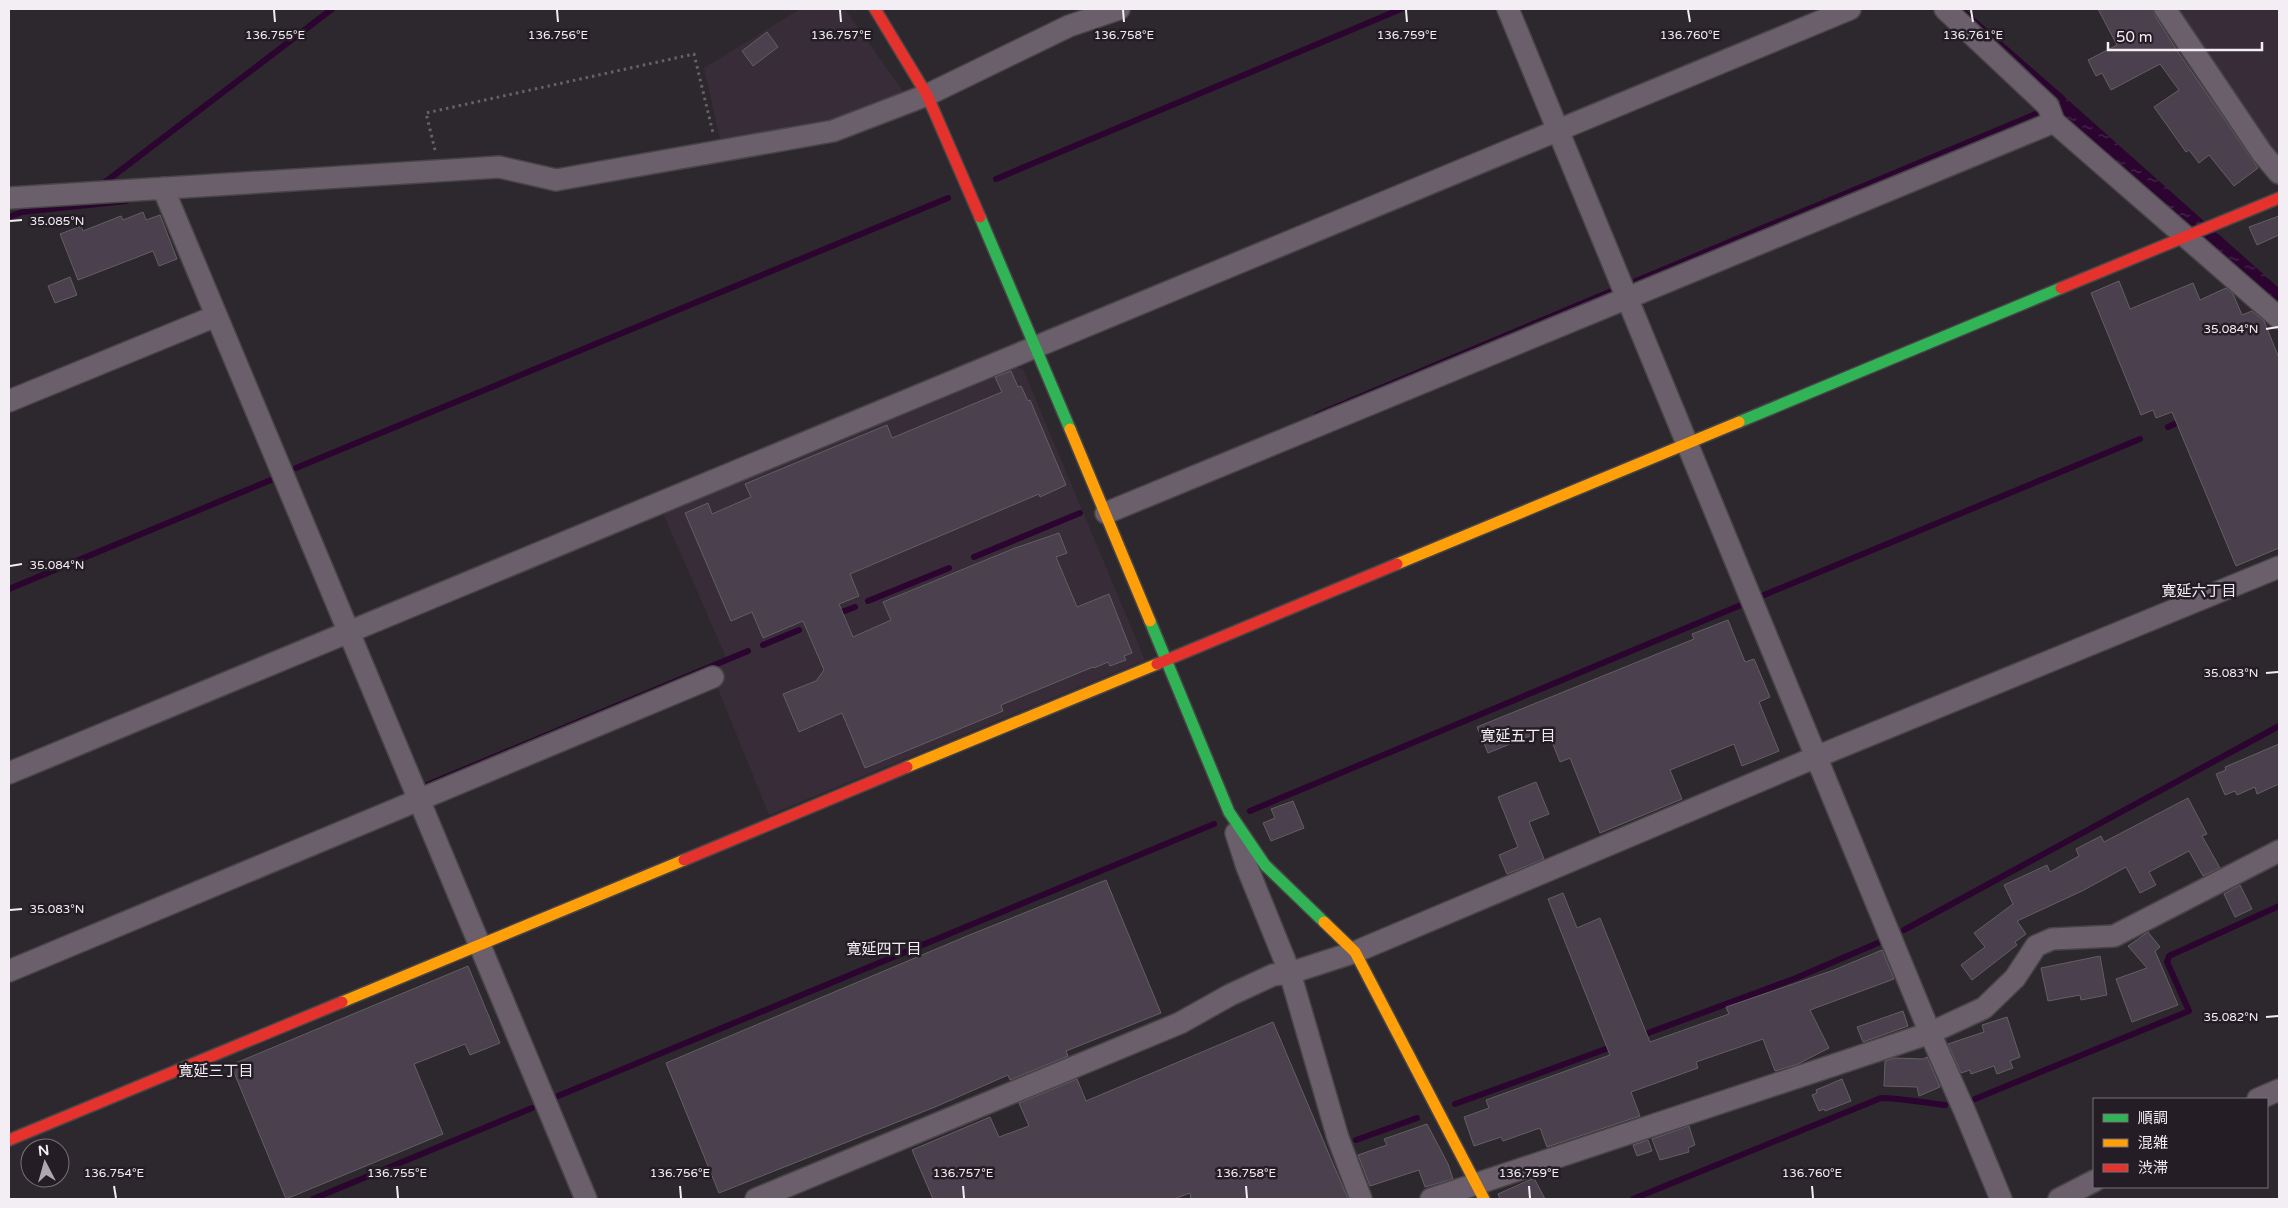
<svg xmlns="http://www.w3.org/2000/svg" width="2288" height="1208" font-family="'Varela Round','Noto Sans JP',sans-serif">
	<style>
		.built { fill: #372c37 }
		.water { fill: url(#water-ripples) }
		.lines { fill: none; stroke-linecap: round; stroke-linejoin: round }
		.stream { stroke: #2b042f; stroke-width: 6 }
		.building { fill: #4b404d; stroke: #635f63 }
		.street-casing { stroke: #484548; stroke-width: 24 }
		.fast-casing { stroke: #484548; stroke-width: 14 }
		.slow-casing { stroke: #484548; stroke-width: 14 }
		.jam-casing { stroke: #484548; stroke-width: 14 }
		.path { stroke: #686169; stroke-width: 3; stroke-dasharray: 2.5 4; stroke-linecap: butt }
		.street { stroke: #6b5f6c; stroke-width: 21 }
		.fast { stroke: #30b455; stroke-width: 11 }
		.slow { stroke: #ff9f0a; stroke-width: 11 }
		.jam { stroke: #e5322d; stroke-width: 11 }
		.ticks { fill: none; stroke: #f3eef3; stroke-width: 2 }
		.labels { text-anchor: middle; stroke-width: 5; stroke-linejoin: round; paint-order: stroke }
		.neighbourhood-label { font-size: 15px; fill: #f3eef3; stroke: #241d25 }
		.ticks-label { font-size: 12px; text-anchor: middle; fill: #f3eef3; stroke: #241d25; stroke-width: 5; stroke-linejoin: round; paint-order: stroke }
	</style>
	<defs>
		<pattern id="water-ripples" width="26" height="14" patternUnits="userSpaceOnUse" patternTransform="scale(1.25)"><rect width="26" height="14" fill="#2b042f"/><path d="M2 4q2-2 4 0t4 0M15 11q2-2 4 0t4 0" fill="none" stroke="#4a294e"/></pattern>
	</defs>
	<rect width="100%" height="100%" fill="#2d282d"/>
	<!-- built -->
	<path class="built" d="M800,9H845L903,91L901,100L831,124L724,143L720,139L704,68Z
		M2175,9H2279V162Z
		M1013,366L1023,369L1145,660L769,815L710,669L728,662L662,511Z"/>
	<!-- water -->
	<path class="water" d="M2061,99H2067L2279,288V308L2058,112Z"/>
	<g class="lines">
		<!-- stream -->
		<path class="stream" d="M1960,9L2063,99L2062,106
			M996,179L1401,9
			M100,183H104L332,9
			M9,217L22,212L126,201
			M1636,281L2038,113
			M1317,415L1614,290
			M2168,427L2183,420
			M296,468L948,198
			M974,557L1080,513
			M9,589L271,480
			M1764,595L2140,439
			M868,601L949,568
			M834,615L855,607
			M763,645L799,630
			M427,785L748,651
			M1250,811L1741,605
			M1904,930L2279,726
			M1640,1036L1796,978L1880,942
			M558,1096L1214,824
			M1975,1099L2189,1011L2167,962L2169,956L2279,906
			M1455,1104L1614,1046
			M1356,1140L1417,1118
			M313,1199L532,1108
			M1633,1199L1881,1098C1903,1098 1923,1103 1945,1105"/>
	</g>
	<!-- building -->
	<path class="building" d="M2098,9H2153L2155,16L2178,52L2258,168L2234,186L2209,155L2199,163L2189,150L2186,152L2154,107L2179,90L2160,64L2111,90L2102,73L2096,76L2088,60L2117,45Z
		M767,32L778,47L753,66L742,51Z
		M143,212L146,220L160,215L177,259L159,266L153,251L78,280L60,234L81,226L83,231L121,216L123,220Z
		M2279,216V235L2257,245L2249,227Z
		M70,277L77,295L55,303L48,286Z
		M2119,281L2130,309L2193,283L2200,300L2226,288L2233,294L2242,315L2252,311L2264,321L2279,358V548L2236,566L2172,412L2156,418L2153,410L2141,415L2091,293Z
		M1011,371L1018,387L1021,386L1028,401L1030,400L1066,485L1040,497L1039,494L850,574L859,596L839,604L853,637L891,620L883,602L1015,548L1059,533L1067,553L1056,557L1077,607L1109,594L1132,653L1124,656L1126,660L1110,666L1108,662L1094,668L1093,667L1001,705L1003,711L865,768L842,713L799,732L783,694L816,681L824,670L803,621L763,638L752,612L731,621L685,513L708,503L712,514L751,497L745,484L887,425L892,438L1002,392L995,377Z
		M1728,620L1745,662L1754,659L1770,697L1759,702L1779,751L1742,766L1734,744L1670,770L1682,799L1600,833L1570,758L1560,762L1547,729L1488,753L1477,727L1694,639L1692,634Z
		M2279,744V784L2257,794L2255,787L2237,795L2235,791L2225,795L2216,774L2226,770L2225,767Z
		M1536,782L1549,814L1529,822L1544,859L1507,874L1499,855L1518,847L1498,797Z
		M2188,798L2207,834L2202,836L2220,868L2203,876L2189,851L2149,872L2156,885L2140,893L2126,867L2082,891L2017,921L2026,934L2015,942L2017,945L1972,980L1961,965L1985,947L1974,933L2013,904L2004,885L2047,865L2050,872L2079,856L2076,849L2101,836L2104,842Z
		M1293,801L1304,828L1271,841L1263,823L1275,818L1271,809Z
		M1106,880L1161,1013L1066,1051L1068,1056L1010,1080L1008,1075L935,1107L719,1193L666,1063L967,936Z
		M2240,885L2252,909L2235,917L2224,894Z
		M1563,893L1577,928L1600,918L1650,1042L1729,1014L1726,1007L1834,970L1882,950L1894,979L1810,1010L1829,1048L1798,1064L1775,1071L1763,1039L1696,1062L1698,1068L1631,1092L1640,1116L1547,1147L1540,1128L1503,1141L1501,1137L1474,1146L1464,1117L1489,1108L1486,1100L1610,1055L1548,899Z
		M2148,932L2160,947L2155,951L2178,1005L2132,1022L2116,979L2147,968L2128,946Z
		M2100,956L2107,995L2081,1000L2080,995L2048,1001L2041,968Z
		M468,966L500,1043L470,1055L465,1044L414,1064L443,1134L286,1199L231,1065Z
		M1903,1011L1908,1026L1863,1042L1857,1027Z
		M2007,1017L2020,1057L2010,1061L2013,1068L1997,1074L1994,1066L1971,1074L1970,1070L1961,1073L1948,1044L1984,1032L1982,1025Z
		M1273,1022L1348,1199H1191L1190,1193L1174,1199H933L912,1150L990,1117L999,1137L1029,1126L1019,1103L1077,1079L1086,1101Z
		M1927,1057L1940,1087L1919,1096L1917,1087L1884,1086L1885,1061L1894,1058L1923,1059Z
		M1842,1079L1851,1101L1825,1111L1824,1109L1819,1111L1812,1095L1817,1093L1816,1090Z
		M1427,1124L1448,1164L1453,1179L1425,1187L1419,1170L1370,1186L1358,1155L1387,1145L1384,1139Z
		M1689,1126L1695,1145L1688,1148L1689,1152L1660,1160L1652,1139Z
		M1648,1140L1652,1151L1637,1156L1633,1145Z
		M1534,1178L1545,1199H1500L1498,1194Z"/>
	<g class="lines">
		<defs>
			<path id="street" d="M1508,9L1930,1033L1965,1112L2001,1199
				M1945,9L2048,106L2054,122L2279,318
				M2165,9L2262,153L2279,173
				M163,188L586,1199
				M9,198L499,167L556,180L833,131L927,95L1069,26L1119,9
				M9,401L216,316
				M1106,513L2054,122
				M9,773L1850,9
				M1236,833L1247,867L1290,973L1338,1138L1361,1199
				M9,971L713,677
				M2258,1099L2279,1090
				M756,1199L1180,1023L1230,995L1273,975L1290,973L1355,952L1816,757L2279,567
				M1431,1199L1930,1033L1984,1008L2015,978L2036,946L2052,939L2114,936L2279,851
				M2059,1199L2094,1181"/>
			<path id="fast" d="M980,217L1070,429
				M1739,422L2061,288
				M1150,621L1229,812L1265,865L1324,922"/>
			<path id="slow" d="M1070,429L1150,621
				M1397,564L1739,422
				M907,767L1157,664
				M1324,922L1355,952L1484,1199
				M342,1002L684,860"/>
			<path id="jam" d="M875,9L927,95L980,217
				M2061,288L2279,198
				M1157,664L1397,564
				M684,860L907,767
				M9,1140L342,1002"/>
		</defs>
		<!-- street casing -->
		<use href="#street" class="street-casing"/>
		<!-- fast casing -->
		<use href="#fast" class="fast-casing"/>
		<!-- slow casing -->
		<use href="#slow" class="slow-casing"/>
		<!-- jam casing -->
		<use href="#jam" class="jam-casing"/>
		<!-- path -->
		<path class="path" d="M435,150L426,113L694,54L713,133"/>
		<!-- street -->
		<use href="#street" class="street"/>
		<!-- fast -->
		<use href="#fast" class="fast"/>
		<!-- slow -->
		<use href="#slow" class="slow"/>
		<!-- jam -->
		<use href="#jam" class="jam"/>
	</g>
	<!-- ticks -->
	<path class="ticks" d="M274,10L275,22M557,10L558,22M840,10L841,22M1123,10L1124,22M1406,10L1407,22M1688,10L1690,22M1971,10L1973,22M10,221L22,220M2266,329L2278,327M10,566L22,564M2266,673L2278,672M10,910L22,909M2266,1017L2278,1016M114,1186L116,1198M397,1186L398,1198M680,1186L681,1198M963,1186L964,1198M1246,1186L1247,1198M1529,1186L1530,1198M1812,1186L1813,1198"/>
	<g class="labels">
		<!-- neighbourhood labels -->
		<g class="neighbourhood-label">
			<text x="2199" y="596">寛延六丁目</text>
			<text x="1518" y="741">寛延五丁目</text>
			<text x="884" y="954">寛延四丁目</text>
			<text x="216" y="1076">寛延三丁目</text>
		</g>
	</g>
	<g class="ticks-label">
		<text x="275" y="39">136.755°E</text>
		<text x="558" y="39">136.756°E</text>
		<text x="841" y="39">136.757°E</text>
		<text x="1124" y="39">136.758°E</text>
		<text x="1407" y="39">136.759°E</text>
		<text x="1690" y="39">136.760°E</text>
		<text x="1973" y="39">136.761°E</text>
		<text x="57" y="225">35.085°N</text>
		<text x="2231" y="333">35.084°N</text>
		<text x="57" y="569">35.084°N</text>
		<text x="2231" y="677">35.083°N</text>
		<text x="57" y="913">35.083°N</text>
		<text x="2231" y="1021">35.082°N</text>
		<text x="114" y="1177">136.754°E</text>
		<text x="397" y="1177">136.755°E</text>
		<text x="680" y="1177">136.756°E</text>
		<text x="963" y="1177">136.757°E</text>
		<text x="1246" y="1177">136.758°E</text>
		<text x="1529" y="1177">136.759°E</text>
		<text x="1812" y="1177">136.760°E</text>
	</g>
	<!-- border -->
	<rect width="2288" height="1208" fill="none" stroke="#f3eef3" stroke-width="20"/>
	<!-- legend -->
	<rect x="2093" y="1098" width="175" height="90" fill="#241d25" stroke="#777177"/>
	<rect x="2103" y="1114" width="25" height="8" fill="#30b455" stroke="#777177"/>
	<text x="2138" y="1123" font-size="15" fill="#f3eef3">順調</text>
	<rect x="2103" y="1139" width="25" height="8" fill="#ff9f0a" stroke="#777177"/>
	<text x="2138" y="1148" font-size="15" fill="#f3eef3">混雑</text>
	<rect x="2103" y="1164" width="25" height="8" fill="#e5322d" stroke="#777177"/>
	<text x="2138" y="1173" font-size="15" fill="#f3eef3">渋滞</text>
	<!-- north arrow -->
	<g transform="translate(45 1163) rotate(354)"><circle r="24" fill="#241d25" stroke="#777177"/>
	<path d="M0-4L9 19L0 12L-9 19Z" fill="#aea9ae"/>
	<text y="-8" font-size="14" font-weight="bold" text-anchor="middle" fill="#f3eef3">N</text>
	</g>
	<!-- scale -->
	<path d="M2108 42v8h154v-8" fill="none" stroke="#f3eef3" stroke-width="2.5"/>
	<text x="2116" y="42" font-size="15" fill="#f3eef3" stroke="#241d25" stroke-width="4" paint-order="stroke">50 m</text>
</svg>
